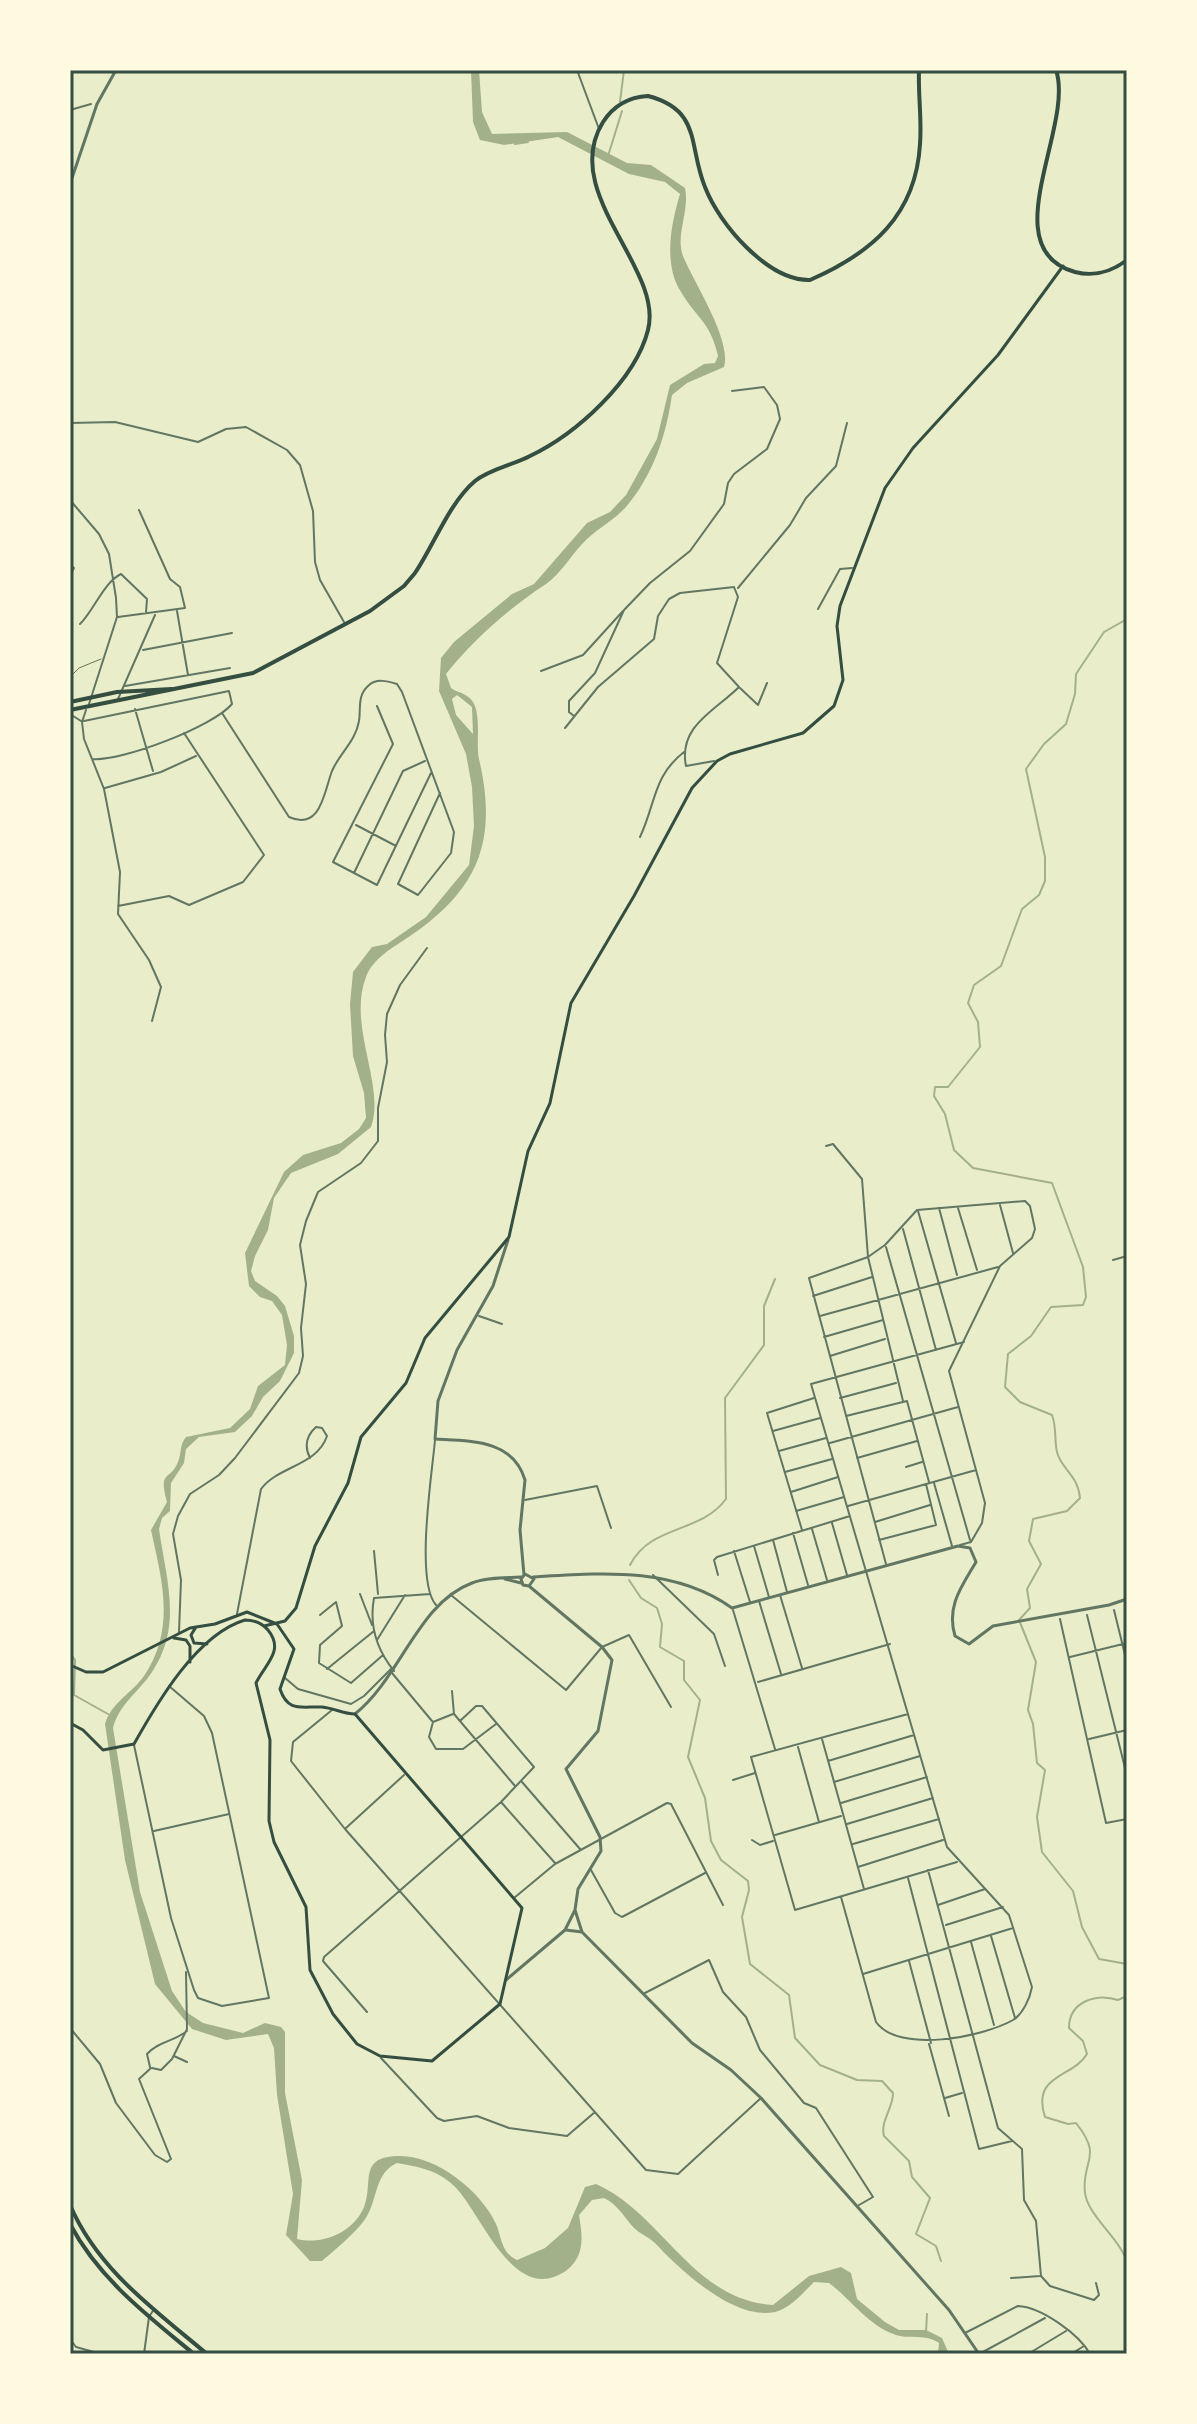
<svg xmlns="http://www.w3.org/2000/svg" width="1197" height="2424" font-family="'Nunito Sans',sans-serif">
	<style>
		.water { fill: #a3b18a; fill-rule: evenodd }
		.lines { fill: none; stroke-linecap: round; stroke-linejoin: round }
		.stream { stroke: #a3b18a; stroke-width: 2 }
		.service { stroke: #617663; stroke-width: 1 }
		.pedestrian { stroke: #617663; stroke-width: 2 }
		.minor { stroke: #617663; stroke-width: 2 }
		.tertiary { stroke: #617663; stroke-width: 3 }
		.secondary { stroke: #344e41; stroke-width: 3 }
		.primary { stroke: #344e41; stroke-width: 4 }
		.neatline { fill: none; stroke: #344e41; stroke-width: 3 }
	</style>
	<rect width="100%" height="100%" fill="#e9edc9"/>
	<!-- water -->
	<path class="water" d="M471,70H479L482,112L492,134L567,132L627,163L651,165L685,188C690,211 675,235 683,256C694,283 732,340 724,367L687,383L672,395C666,436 653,476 625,508C615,519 599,528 587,539C573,552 561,574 546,584C508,609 474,639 446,674L451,688C456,692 462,692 467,696C484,706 475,741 479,759C498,840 479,889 410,936C394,947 373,958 366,977C347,1026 386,1086 371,1127L338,1154L291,1173L274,1198L268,1230L255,1256L251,1271L255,1281L277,1296L285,1306L294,1336V1353L280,1381L263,1397L252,1416L235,1432L199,1437L186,1449L184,1463L171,1483L170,1511L162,1518L159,1529C166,1579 183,1626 152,1672C139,1692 119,1704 113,1728L140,1892L172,1991L186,2012L203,2023L243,2033L265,2023L281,2027L285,2032V2093L302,2180L297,2239C323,2245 353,2233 364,2207C374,2183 357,2156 400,2156C437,2156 481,2191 496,2224C502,2238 501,2253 517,2260L545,2248L568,2228L585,2187L596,2184C662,2213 692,2300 773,2305L809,2276L841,2267L851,2273L857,2299L885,2322L899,2330H926L942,2338L949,2354H938L939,2343C924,2333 912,2340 896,2335C867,2325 852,2300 829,2283L814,2282C803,2293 789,2309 775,2312C734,2321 679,2269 655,2243C649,2237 640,2234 634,2228C624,2217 618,2205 604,2198L592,2200L579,2215C582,2234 586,2255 567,2270C513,2309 481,2210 453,2185C437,2170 419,2167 397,2163C375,2173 378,2197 367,2216C359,2230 335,2250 322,2261H310L286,2235L293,2194L277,2095L274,2048L268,2034L226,2040L192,2029L155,1984L125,1860L105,1724C111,1703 132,1693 144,1676C176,1628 162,1581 151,1530L167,1502C158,1469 170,1482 178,1462C182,1452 179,1446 186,1437L230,1428L250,1409L258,1386L285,1365L287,1345L282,1315L272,1301L260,1297L249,1286L245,1253L284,1172L303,1155L341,1143L359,1129L366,1118L364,1093L353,1056L350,1004L353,972L372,947L387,944L426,917L469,865L474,826L472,787L466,754L439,691L441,658L454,642L512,594L534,584L587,523L610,512L626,495L657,439L670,385L704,364L715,363L718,356C710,321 697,319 681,292C663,264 671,224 680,194L665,182L629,174L558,137L504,145L480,140L473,122ZM457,695L472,707L473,734L456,715L452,699Z"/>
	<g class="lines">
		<!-- stream -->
		<path class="stream" d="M620,102L624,70
			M515,144L528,142
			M608,156L622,111
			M681,277L702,308
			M1127,619L1104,632L1076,674L1075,694L1066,724L1044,744L1026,769L1045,857V881L1039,895L1022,909L1001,966L974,985L968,1003L978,1022L980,1047L948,1087H935L934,1096L945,1114L954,1150L973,1168L1052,1183L1083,1267L1086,1297L1083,1305L1051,1307L1031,1336L1008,1354L1005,1387L1020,1402L1052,1415C1057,1429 1054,1439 1057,1452C1061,1469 1078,1475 1080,1498L1067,1511L1033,1519L1029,1541L1041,1564L1027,1589L1030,1608L1019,1620L1036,1662L1028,1710L1033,1724L1037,1763L1045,1770L1037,1817L1042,1852L1073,1891L1082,1927L1099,1959L1127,1964
			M630,1565C651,1524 700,1534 726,1499L725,1398L764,1345V1306L775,1279
			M629,1580L641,1598L657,1608L662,1624L660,1647L684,1661V1680L700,1700L688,1757L705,1798L711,1841L721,1860L748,1881L749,1890L742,1917L750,1964L789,1995L795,2038L820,2065L857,2080L882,2081L893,2093C893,2109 880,2121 884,2136L909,2161L912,2177L930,2198L916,2234L936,2246L941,2261
			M70,1653L75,1660L74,1695L108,1714
			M1127,1996L1118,2000C1097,1993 1069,2001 1069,2028L1083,2041L1087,2054C1073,2078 1031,2074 1045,2117L1068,2124L1076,2123C1104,2158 1081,2160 1085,2193C1088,2216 1119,2237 1127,2262
			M372,2186L383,2164L394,2159
			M483,2216L498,2242
			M630,2216L647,2230
			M673,2257L703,2280
			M1127,2279V2305
			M926,2332L927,2314"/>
		<!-- service -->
		<path class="service" d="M70,677L79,668L101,659"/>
		<!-- pedestrian -->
		<path class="pedestrian" d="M70,110L91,104"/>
		<!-- minor -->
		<path class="minor" d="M577,70L599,129
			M70,423L115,422L198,442L226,429L246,427L287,450L300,465L313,511L315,562L320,580L344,622
			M70,500L99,534L109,554L116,598L117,617L89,704
			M70,565L74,568L70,575
			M738,588L790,525L806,498L836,466L847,423
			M818,609L840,569L852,568
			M177,611L188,675
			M118,617L185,608L180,587L170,579L139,510
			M80,624C94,610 104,582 121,574L147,599L146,612
			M143,650L232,633
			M541,671L583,655L623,611
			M125,686L230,668
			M740,688L758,705L767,683
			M118,699L155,615
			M377,706L393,744L333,862L377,885L431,773
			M135,709L153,771
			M86,710L82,722L84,739L104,789L120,872L118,914L149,960L161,987L152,1021
			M222,713L289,817C321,831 324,792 332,771C339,754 356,741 359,721C361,709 357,696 368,686C376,678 387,681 397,684L402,692L454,832L451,853L418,895L398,884L440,793
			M70,714L81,721
			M574,716L569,712V701L595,673L624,610L650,583L690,551L724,504L728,483L734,474L767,449L780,419L777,405L764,387L732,391
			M84,721L229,691L232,704C214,726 121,762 92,759
			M565,728L598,687L654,639L658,616L669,599L680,593L734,587L738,597L717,663L739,687C715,711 678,726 686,766L714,761
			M105,788L161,772L196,756
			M356,825L396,846
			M640,837C656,803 653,776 684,752
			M354,873L403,771L425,761
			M118,906L169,896L189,905L243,882L264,855L184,733
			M826,1146L833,1144L862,1179L868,1257L903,1401
			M1000,1205L1013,1253
			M939,1208L957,1275
			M958,1208L977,1270
			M918,1211L956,1343
			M903,1229L936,1350
			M886,1247L970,1540
			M1113,1260L1127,1256
			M813,1296L872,1277
			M479,1316L502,1324
			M820,1316L998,1267
			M824,1337L883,1320
			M830,1356L885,1339
			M840,1398L896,1383
			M846,1416L907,1401L929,1482
			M773,1431L820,1418
			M435,1440C432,1474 415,1581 436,1605
			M830,1443L958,1407
			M779,1451L826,1438
			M857,1458L917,1441
			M906,1467L922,1462
			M785,1472L832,1459
			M934,1483L952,1546
			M791,1492L838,1477
			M525,1500L597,1486L611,1528
			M848,1506L976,1470
			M796,1511L844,1497
			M875,1522L930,1505
			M832,1523L847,1575
			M812,1529L827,1580
			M802,1530L767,1413L814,1398
			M793,1533L808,1585
			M773,1540L787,1592
			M879,1540L936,1525L926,1484
			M754,1546L769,1597
			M374,1551L378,1594
			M734,1551L750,1602
			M886,1564L809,1278L868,1257L885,1245L917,1210L1025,1201L1030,1206L1035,1229L1032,1238L1000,1266L949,1371L985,1503L982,1523L971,1542L960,1545
			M653,1575L714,1634L725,1666
			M718,1575L714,1560L717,1557L850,1516
			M360,1594L372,1625
			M451,1595L566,1690L602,1647L629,1635L671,1707
			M780,1595L802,1668
			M759,1601L781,1674
			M733,1610L775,1749
			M1114,1610L1127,1663
			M237,1614L261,1489C278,1466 317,1466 327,1436L322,1428L316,1427C306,1436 304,1446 310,1458
			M320,1615L336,1602L342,1626L320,1645L319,1663L351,1683L383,1655
			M1087,1615L1127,1776
			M1060,1619L1106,1823L1127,1819
			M179,1632L181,1580L173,1534L178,1516L190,1494L219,1475L235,1458L299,1373L303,1356L301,1328L306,1284L300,1245L306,1221L318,1192L361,1163L378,1141V1108L387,1062L385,1035L387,1014L400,985L427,948
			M377,1640L405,1595
			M1070,1657L1127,1643
			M327,1669L374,1631
			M394,1671C377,1650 369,1625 374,1598L430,1594
			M392,1673L432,1721
			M285,1678L298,1689L351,1704L364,1696L391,1669
			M758,1682L890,1644
			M452,1691L454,1714L515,1786
			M332,1710L293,1742L291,1761L345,1829L646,2170L678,2174L761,2098
			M908,1714L751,1757L795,1910L957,1862
			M433,1722L429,1737L436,1749H463L496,1724
			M433,1722L453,1714
			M822,1739L864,1889
			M1089,1739L1127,1730
			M134,1745L171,1918L194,1990L198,1998L222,2006L269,1998L212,1733L204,1716L169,1686
			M798,1747L819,1822
			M828,1761L914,1735
			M733,1780L755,1773
			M522,1782L580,1849
			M834,1782L920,1756
			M501,1802L555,1863
			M841,1803L927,1777
			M847,1824L933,1798
			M346,1828L404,1775
			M154,1831L229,1814
			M775,1835L841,1816
			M752,1840L760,1845L773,1841
			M853,1844L939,1819
			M858,1867L943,1840
			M591,1870L615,1913L622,1917L705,1873
			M928,1870L998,2128L1022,2149L1024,2200L1036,2221L1041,2276L1050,2286L1094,2300L1099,2295L1096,2283
			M908,1878L979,2149L1012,2141
			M841,1897L876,2022C899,2054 983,2037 1013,2020C1023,2014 1030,1998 1032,1987L1009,1915L947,1847L811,1384L964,1342
			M514,1898L555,1864L667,1803L671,1804L723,1905
			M938,1905L985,1889
			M946,1925L1003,1907
			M991,1936L1015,2018
			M971,1942L994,2025
			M909,1961L931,2043
			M863,1974L1013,1928
			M645,1993L709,1960L723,1992L746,2017L760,2050L804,2103L816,2108L873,2197L859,2205
			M367,2012L323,1961L324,1957L501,1802L534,1767L482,1706H476L460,1721
			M70,2028L100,2064L116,2103L155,2155L167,2162L171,2159L139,2079L151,2068
			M929,2044L949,2116
			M174,2056L187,2062
			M381,2058L437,2118L444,2121L477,2116L509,2128L567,2136L595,2112
			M150,2067L147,2054C159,2041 173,2042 187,2031
			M152,2068L161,2070L172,2059L187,2029L186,1972
			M945,2098L962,2093
			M1011,2278L1040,2276
			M965,2333L1018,2306C1041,2307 1079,2334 1090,2354
			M70,2339L76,2347L101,2354
			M981,2353L1045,2318
			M144,2354L149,2317L154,2309
			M166,2354L168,2353
			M1028,2354L1066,2331
			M1071,2354L1084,2346"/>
		<!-- tertiary -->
		<path class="tertiary" d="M70,184L97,104L116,70
			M508,1240L493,1286L457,1350L438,1401L435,1439C470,1441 513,1439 525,1480L520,1530L524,1575
			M533,1577C601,1573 673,1566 732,1608L958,1546L970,1548L976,1562C962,1586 946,1606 955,1636L969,1644L993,1626L1109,1605L1127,1599
			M505,1579L521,1583
			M355,1714C401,1677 418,1603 472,1583C487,1577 505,1578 521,1577
			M575,1910L582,1932L692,2043L731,2070L761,2098L949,2310L979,2354
			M566,1930L582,1932
			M506,1980L565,1930L575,1910L578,1889L601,1851L600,1837L566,1769L598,1731L612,1660L602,1647L529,1586L523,1585L521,1579L525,1574L534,1579L529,1586"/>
		<!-- secondary -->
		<path class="secondary" d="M264,1626L285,1621L296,1608L315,1546L348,1483L361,1437L406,1383L425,1338L509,1237L528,1151L550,1103L571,1003L634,896L692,788L717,761L730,754L803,733L834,706L843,680L837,626L840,606L885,488L913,448L998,355L1063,266
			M196,1627L191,1635L194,1643L207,1644
			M174,1638L186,1640L190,1646V1662
			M70,1665L86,1672H103L190,1628L215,1624L247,1612L277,1624L294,1649L280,1689C288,1713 302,1706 322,1707C334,1708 343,1714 355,1714L522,1908L500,2004L432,2061L380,2056L357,2044L333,2014L310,1970L306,1907L274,1842L269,1821L270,1740L256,1683C265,1664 285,1651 268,1630C262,1623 254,1620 245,1620C197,1634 157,1703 134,1744L103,1750L83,1730L70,1723"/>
		<!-- primary -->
		<path class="primary" d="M1056,70C1075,126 992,249 1075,272C1095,277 1111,272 1127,260
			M70,702L117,692L172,689
			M70,710L253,673L370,611L404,586L415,573C434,545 449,503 475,481C490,469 513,465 530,456C576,434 635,381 648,330C664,268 559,193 603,122C614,105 628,97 648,96C702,110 688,146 705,187C719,224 768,281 810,280C872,253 916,215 920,144C922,120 918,95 919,70
			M70,2205C98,2270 155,2310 207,2354
			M70,2224C99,2279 148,2316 194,2354"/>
	</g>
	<!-- border -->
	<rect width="1197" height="2424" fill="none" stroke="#fefae0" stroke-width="144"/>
	<rect x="72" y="72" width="1053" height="2280" class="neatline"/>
</svg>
